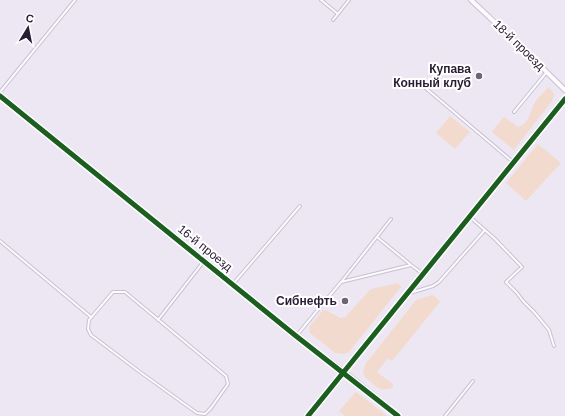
<svg xmlns="http://www.w3.org/2000/svg" width="565" height="416" font-family="Helvetica,sans-serif">
	<style>
		.green { fill: #f2dbce }
		.lines { fill: none; stroke-linecap: round; stroke-linejoin: round }
		.service-casing { stroke: #c9c0d2; stroke-width: 4 }
		.minor-casing { stroke: #c9c0d2; stroke-width: 6 }
		.tertiary-casing { stroke: #c9c0d2; stroke-width: 7 }
		.service { stroke: #fcfbfd; stroke-width: 2 }
		.minor { stroke: #fcfbfd; stroke-width: 4 }
		.tertiary { stroke: #fcfbfd; stroke-width: 5 }
		.cycleway-casing { stroke: #fff; stroke-width: 8 }
		.cycleway { stroke: #1b5e20; stroke-width: 5 }
		.poi-dot { fill: #6d6477; stroke: #fff; stroke-width: 1.5 }
		.labels { text-anchor: middle; stroke-width: 4; stroke-linejoin: round; paint-order: stroke }
		.street-label { font-size: 12px; fill: #281d34; stroke: #fff }
		.poi-label { font-size: 12px; font-weight: bold; fill: #281d34; stroke: #fff; text-anchor: end }
	</style>
	<rect width="100%" height="100%" fill="#ede7f4"/>
	<!-- green -->
	<path class="green" d="M549,87L552,91L554,95L552,101L514,150L493,133L492,131L504,117L518,127C529,124 530,112 534,104C537,98 544,92 549,87Z
		M450,116L470,132L455,149L436,133Z
		M538,144L561,163L526,201L506,183Z
		M398,283L401,287L349,352L344,354L335,353L310,333L309,327L323,310H326L340,318L345,317L369,291L371,289Z
		M432,295L436,297L440,302L392,361L388,358L377,372L393,384V387L390,389C387,389 383,390 380,389C377,388 374,385 372,383C362,376 361,372 367,362L416,300Z
		M356,392L387,416H345L339,411Z"/>
	<g class="lines">
		<defs>
			<path id="service" d="M321,0L338,14
				M333,20L349,0
				M422,85L513,162
				M0,92L75,0
				M514,112L546,73
				M470,217L495,239L522,267L506,282L517,293L523,301L535,313L549,330L554,346
				M377,237L411,265
				M0,241L91,317
				M342,281L391,219
				M233,284L300,206
				M113,292H125L226,376L228,384L211,408L205,414L197,413L140,372L91,335L88,329L89,320Z
				M410,293L433,286L439,282L485,230
				M158,320L204,261
				M297,335L341,282L411,265L423,274
				M445,416L473,381"/>
			<path id="minor" d="M471,0L519,45L565,90
				M0,96L296,336L344,372L565,99"/>
			<path id="tertiary" d="M308,416L344,372L398,416"/>
		</defs>
		<!-- service casing -->
		<use href="#service" class="service-casing"/>
		<!-- minor casing -->
		<use href="#minor" class="minor-casing"/>
		<!-- tertiary casing -->
		<use href="#tertiary" class="tertiary-casing"/>
		<!-- service -->
		<use href="#service" class="service"/>
		<!-- minor -->
		<use href="#minor" class="minor"/>
		<!-- tertiary -->
		<use href="#tertiary" class="tertiary"/>
		<defs>
			<path id="cycleway" d="M0,96L296,336L398,416
				M308,416L565,99"/>
		</defs>
		<!-- cycleway casing -->
		<use href="#cycleway" class="cycleway-casing"/>
		<!-- cycleway -->
		<use href="#cycleway" class="cycleway"/>
	</g>
	<!-- markers -->
	<g class="poi-dot">
		<circle cx="479" cy="76" r="4"/>
		<circle cx="345" cy="301" r="4"/>
	</g>
	<g class="labels">
		<!-- street labels -->
		<g class="street-label">
			<text transform="translate(519 45) rotate(44)" y="4">18-й проезд</text>
			<text transform="translate(205 248) rotate(39)" y="4">16-й проезд</text>
		</g>
		<!-- poi labels -->
		<g class="poi-label">
			<text x="471" y="73">Купава<tspan x="471" dy="14">Конный клуб</tspan></text>
			<text x="337" y="305">Сибнефть</text>
		</g>
	</g>
	<!-- north arrow -->
	<g transform="translate(28 28) rotate(10)" stroke="#ffffff" stroke-width="3" paint-order="stroke">
	<path d="M0-3L7 15L0 10L-7 15Z" fill="#281d34"/>
	<text y="-6" font-size="11" font-weight="bold" text-anchor="middle" fill="#281d34">С</text>
	</g>
</svg>
